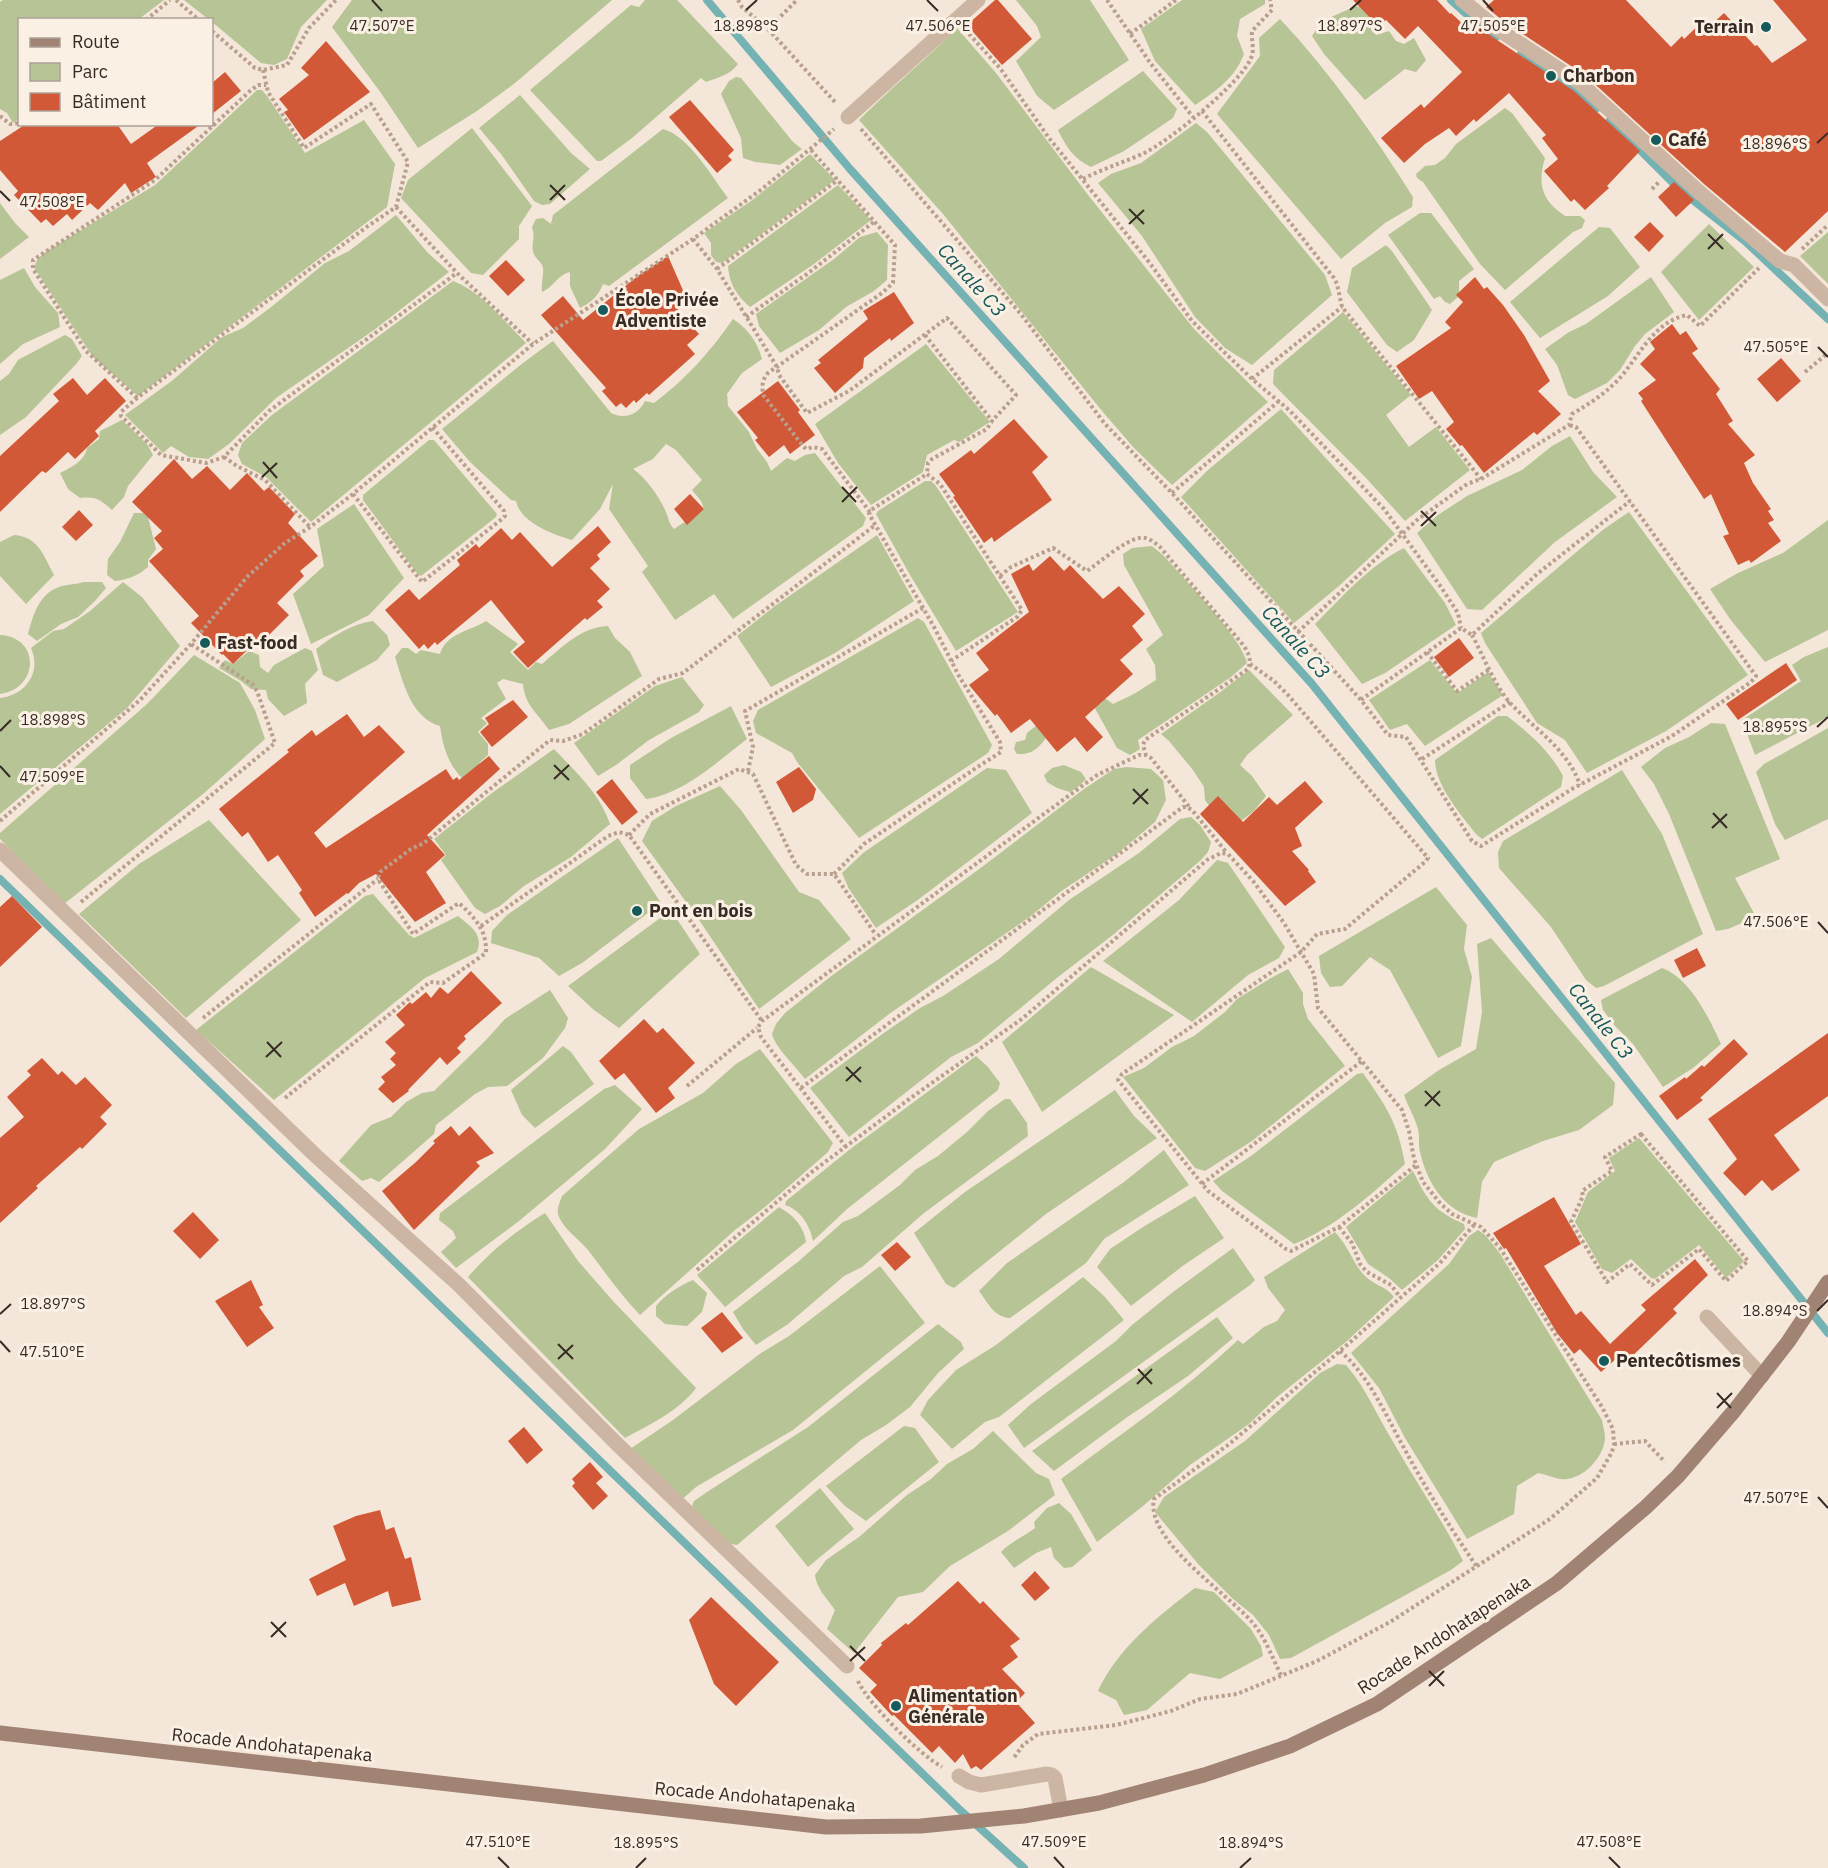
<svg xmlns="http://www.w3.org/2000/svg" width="1828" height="1868" font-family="'IBM Plex Sans',sans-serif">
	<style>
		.green { fill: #b6c496; fill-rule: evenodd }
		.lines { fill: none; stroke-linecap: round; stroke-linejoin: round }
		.stream { stroke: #74b2b4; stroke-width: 8 }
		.building { fill: #d25937 }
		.path { stroke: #b99f8d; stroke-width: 4; stroke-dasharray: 3 3; stroke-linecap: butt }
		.minor { stroke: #cdb5a3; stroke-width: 15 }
		.secondary { stroke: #a18374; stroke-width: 15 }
		.ticks { fill: none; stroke: #372b26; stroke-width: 2 }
		.poi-dot { fill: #175a5c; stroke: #fbf0e4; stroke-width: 2 }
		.labels { text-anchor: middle; stroke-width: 6; stroke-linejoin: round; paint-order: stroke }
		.poi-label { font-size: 18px; font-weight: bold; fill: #372b26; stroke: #fbf0e4; text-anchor: start }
		.street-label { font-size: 18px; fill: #372b26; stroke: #fbf0e4 }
		.water-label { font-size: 20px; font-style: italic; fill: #175a5c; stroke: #fbf0e4 }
		.ticks-label { font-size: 15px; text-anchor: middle; fill: #372b26; stroke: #fbf0e4; stroke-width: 6; stroke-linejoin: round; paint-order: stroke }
	</style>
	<rect width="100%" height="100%" fill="#f4e6d8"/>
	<!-- green -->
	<path class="green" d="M3,0H164L139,19L20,20L19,119L13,123L7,113L0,109V2Z
		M184,0H327L301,27L287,59L274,65L261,63L212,22V20L208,19Z
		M352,0H612L515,83L477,111L418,148L381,93L332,27Z
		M645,0H677L738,64C730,75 719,77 706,82L701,78L632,138L601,161H597L530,90L631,5L639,7Z
		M1016,0H1090L1129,60L1054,110L1037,96L1016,61L1041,37L1037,26Z
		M1182,0H1265V4L1240,19L1237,36L1244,54C1235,78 1216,91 1195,105L1155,61L1141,29Z
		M1370,5L1381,14L1369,24L1376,35L1389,31L1396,41L1404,44L1414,38L1426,60L1416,72L1405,69L1365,100L1324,54L1312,36L1322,21L1354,7Z
		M1280,19C1330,72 1374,135 1413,197L1412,207L1385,223L1341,259L1217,114L1260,56L1259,38Z
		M957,28L996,73L1085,191L1194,329L1268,402L1172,485L1134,448L1102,411L943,214L859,120C891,88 925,60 957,28Z
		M1143,71L1177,109L1173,118L1124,151L1091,167C1074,159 1066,147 1058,130Z
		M736,77L741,78L793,142L802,149L780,165L755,162L743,158L741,138L721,94L729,81Z
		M257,90H262L267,96L305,153L364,120L395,164L387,207L138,396L93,357L35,269C35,259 40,257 47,251L155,185Z
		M520,95L571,153L590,169L550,204L542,205L534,201L501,154L479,128Z
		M1505,108L1512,113L1545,158C1537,184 1542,201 1565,216H1580L1585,220L1582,228L1573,232L1505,290L1480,264L1423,182L1417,178L1416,174L1425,166L1435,165L1445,158L1456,144Z
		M1196,123L1207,132L1325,275L1332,295L1252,365L1225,348L1195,317L1142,236L1098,183L1111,174L1141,163Z
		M472,128L532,206L519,226V239L483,275L471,273L401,198L408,180Z
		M663,129C689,136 712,177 728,198L609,286L603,284C598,296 592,302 580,308L570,286V272C557,275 554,287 542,292C541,283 544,275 543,267C541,261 534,258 533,251C531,242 536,240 532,227L536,219L543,218L551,224L553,215Z
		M810,154L835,180L722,263L716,262L711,255V243L704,233L751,201Z
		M838,185L871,220L814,264L750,307C736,295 729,283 728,266Z
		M0,203L15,223L29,237L0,259Z
		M1420,213H1431L1474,269L1459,281V296L1450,304L1445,302L1440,296L1434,299L1388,235Z
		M396,215L428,253L449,272L374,330L276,398L229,444L208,459L189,457L171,446L163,453L125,415L173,380L222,337L243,328L270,308L325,263L349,251Z
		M1709,224L1754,267L1699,320L1661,272Z
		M1599,227L1610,228L1640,267L1608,296L1540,338L1510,302Z
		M877,232L888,245L887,280L874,291L846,307L819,330L780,353L759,326L756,314L834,259L860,237Z
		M1828,232V284L1800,256Z
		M1386,245L1392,251L1432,310L1414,340L1397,352L1387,345L1347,292L1352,268Z
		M24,268L35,287L58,313L60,327L23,344L0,364V280Z
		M1651,277L1674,312L1645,334L1635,346L1620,370L1607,383L1575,399L1568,395L1557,365L1545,349L1569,332L1586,324Z
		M453,281C482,292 504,321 526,343L311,522L266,477L242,464L238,455L242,443L272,415Z
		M1343,312L1411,395L1386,415L1409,447L1436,427L1470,470L1405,521L1367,479L1273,384L1274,370Z
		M733,319C748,329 757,341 762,359L742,373L727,394L728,406L749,432L757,449L767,462L771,471L787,458L795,461L805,455L815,453L866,518L863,526L733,619L714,594L675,620L642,572L648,566L609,509L613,484L600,509L572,540C552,534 521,523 516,501L511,500L470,462L442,429C479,400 514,368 553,341L611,413C625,420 639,414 645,401L654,403C685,380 711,351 733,319ZM666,444L676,450L702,480L692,490L701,501L704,509L674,529C668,522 669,519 666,512C659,496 646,478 633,469L653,459Z
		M65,335L72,339L82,356L77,363L26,417L0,435V381L9,374L18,360Z
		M926,344L990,422L959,442L954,440L927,455L923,472L871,505L838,463L815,424Z
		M1281,409L1395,534L1339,586L1294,623L1181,497L1208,470Z
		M122,420L147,444L153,455L128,486L124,497L112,510C101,500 96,496 80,498L68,489L60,473C70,468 85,461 87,448L99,439L100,431Z
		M1570,436L1593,472L1617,497L1555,542L1482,610L1467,609L1417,533L1438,515L1467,496L1522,470L1552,446Z
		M429,440H434L497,514L496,517L421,576L416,572L363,500V495Z
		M925,481H931L936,486L1018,612L956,651L910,575L876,514L878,511Z
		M354,504L404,578L369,615L311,644L293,594L324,566L317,529Z
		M1629,512L1748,675L1666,731L1587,773L1565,740L1537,723L1485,643L1481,633L1574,554L1604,529Z
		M134,513H143L148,517L156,549L148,560V567C139,575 127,580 115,581L107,575L108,559L120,542Z
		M1828,520V630L1765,662L1730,619L1710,589L1738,573L1783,553Z
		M14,535C39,537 43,555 54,575L26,604L0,576V542Z
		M877,535L914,601L835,653L771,687L737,636L775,606Z
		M1152,546L1164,556C1184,579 1242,638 1247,663L1231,677L1138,740L1140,749L1130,755L1117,748L1087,694L1102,696L1113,704L1134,694L1156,680L1155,665L1146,649L1163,635L1124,565L1123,554L1132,548Z
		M1404,548L1445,603L1456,625L1385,673L1362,684L1315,624C1342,597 1370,565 1404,548Z
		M83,582H102L106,588L95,601L78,617L61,624L37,641L28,634C33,615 39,594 59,587C66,584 75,585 83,582Z
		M123,582L142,597L180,646L127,708L0,814V698C25,695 42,673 31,648L53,631L64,629L90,611Z
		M918,618L924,622L992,745L988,753L859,838L797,762L792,753L756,733L753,721L758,710Z
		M373,621L387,635L390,645L377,660L337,682L323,675L316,649C333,636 352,624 373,621Z
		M486,621L518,644L510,652L528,670L536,662L542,664C561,648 581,627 608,626L615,638L630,652L642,676L569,724L549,730C537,712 525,706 523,684L503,679L497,683L506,699L481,718L487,723L478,732L488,744V755L479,763L485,769L463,779C448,764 443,747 440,726C411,718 403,682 395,657L402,648H408L416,654L421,650L440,654C446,633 471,631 486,621Z
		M0,635C41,637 39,689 0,694Z
		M1828,647V717L1755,755L1742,720L1801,681L1792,665L1804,657Z
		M305,648L312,651L318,670L305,684L307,703L284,716L268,699L266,690L251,689L241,681L219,668L225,660L233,664L249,651L259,655L260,667L268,673L274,665Z
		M194,655L240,683L255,710L265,739L203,794L64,904L0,839V833L147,704Z
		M1430,660L1456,692H1459L1488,672L1503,695L1425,746L1407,724L1390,730L1369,700Z
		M1249,670L1293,715L1247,755L1240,765L1252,776L1266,796L1254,811L1228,831L1205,800L1204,787L1193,770L1169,741L1161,734L1219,693Z
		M682,677L704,705L699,712L649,740L616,765L598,776L574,743L655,686Z
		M731,706L747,739C718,761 684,794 646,799L630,778V765L671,738Z
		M1498,716H1507C1529,733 1550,751 1563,776L1561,787L1482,839L1476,834C1461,815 1435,785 1435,760Z
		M1711,723L1725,724L1780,859L1735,878L1756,917L1728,929L1716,931L1669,814L1654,784L1641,767L1665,748L1689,737Z
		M1037,725L1049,734C1040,746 1034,755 1017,754L1014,749L1016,742L1025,740L1027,733Z
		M1828,728V819L1785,840L1775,824L1756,772L1764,764Z
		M554,749C576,772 600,794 610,824L571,857L524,886L500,906L485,914L475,908L441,860L446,855L434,839L492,793Z
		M1064,765L1081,772L1086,779L1078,787L1070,792L1057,788L1047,782L1044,775L1052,768Z
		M1127,767L1151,769L1163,780L1166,800L1155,822L1118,853L1060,892L1031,916L889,1014L805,1079C795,1065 776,1049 772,1034L776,1024L785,1013L830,977L982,867L1084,789L1114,769Z
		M987,768L1006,770L1032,813L919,899L876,928L849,889L842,873L863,853Z
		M1622,770L1662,834L1703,934L1604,986L1596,988L1586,980L1551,927L1499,868L1498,852L1503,841Z
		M720,786L741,810L799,892L819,900L851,939L759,1009L699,920L642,841L652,821L676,806Z
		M1191,817L1200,825L1211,842L1208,852L1201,860L1114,934L1058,977L978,1043L951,1057L849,1137L810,1088L881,1035L920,1008L943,996L999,959L1069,900L1139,853L1180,819Z
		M209,820L301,920L186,1018L79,914L139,864Z
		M618,838L661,903L582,963L559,976L539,958L491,943L492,931L507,915Z
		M1217,860L1228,863L1285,947L1279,958L1248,975L1192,1022L1103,961L1179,900Z
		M1436,887L1467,925L1464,949L1472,977L1461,1046L1438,1058L1390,970L1370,957L1342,986L1330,987L1321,973L1319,956Z
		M373,894L409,935L414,938L458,916C470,926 484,934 477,952L425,978L274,1100L196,1030L365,896Z
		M671,910L700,954L619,1028L594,1010L568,986Z
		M1491,938L1615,1083L1613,1105L1579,1130L1543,1141L1494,1162L1482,1182L1477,1218C1445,1212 1427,1183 1420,1152C1418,1145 1420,1137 1418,1129C1415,1118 1408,1106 1404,1095L1439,1070L1476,1049L1482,1012L1477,944Z
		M1091,967L1174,1015L1042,1112L1002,1042Z
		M1662,968C1690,978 1709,1018 1721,1044L1693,1068L1663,1087L1633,1044L1615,1026L1603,1010L1601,1000Z
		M1288,969L1303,993V1004L1308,1019L1345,1066L1252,1141L1205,1171L1195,1168L1123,1077L1144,1068L1172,1047L1194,1036L1225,1012L1237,999L1271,978Z
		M550,990L568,1018L565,1028L543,1058L507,1086L488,1087L475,1094L436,1125L434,1134L379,1182L371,1178L362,1181L339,1161L371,1125L391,1117L406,1102L422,1093L434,1091L486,1040L505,1019Z
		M563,1046L571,1052L594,1084L535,1128L522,1115L511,1090Z
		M760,1049L833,1143L828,1152L765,1207L735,1230L640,1315C620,1294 605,1272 588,1250C579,1239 562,1228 558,1214C557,1207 560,1202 562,1196L639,1129L703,1093L736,1064Z
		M976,1056L988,1067L1000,1083L998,1090L847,1209L813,1241C810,1226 801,1210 785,1205L786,1201L849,1150Z
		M1363,1073C1386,1106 1398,1123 1405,1164C1372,1194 1335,1227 1294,1244L1222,1191L1213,1181L1251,1156L1357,1074Z
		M615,1085L642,1109L605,1149L519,1221L456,1268L441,1252L456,1238L453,1231L439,1220L440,1213L604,1089Z
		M1115,1090L1134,1116L1157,1138L1046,1214L954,1288L946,1284L914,1233L965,1192Z
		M1005,1099H1010L1027,1123L1028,1136L924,1213L862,1267L844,1276L788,1324L756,1345L743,1329L733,1312L799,1261L843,1222L858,1216L900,1185L915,1170L938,1156L967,1132L988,1111Z
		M1639,1138L1744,1261L1726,1278L1699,1245L1655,1279L1651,1278L1631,1259L1612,1273L1602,1269L1575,1222L1588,1192L1615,1171L1609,1158Z
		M1164,1150L1189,1185L1104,1239L1086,1263L1010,1318C994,1317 988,1303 979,1291L1007,1263L1124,1182Z
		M1413,1171C1427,1200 1434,1211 1464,1224L1465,1229L1438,1260L1402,1290L1389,1278L1368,1264L1346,1227Z
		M1195,1196L1224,1238L1184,1265L1131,1306L1097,1267L1110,1249L1143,1227Z
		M779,1207C793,1215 804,1226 806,1242L725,1307L697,1275Z
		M545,1213L578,1261L613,1301L696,1388C679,1411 649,1425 625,1438L468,1277C490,1251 516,1231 545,1213Z
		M1478,1230L1485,1235L1499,1252L1602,1420C1603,1426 1605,1433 1605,1438C1604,1458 1581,1482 1560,1479C1553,1478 1545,1474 1538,1473L1517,1486L1514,1514L1467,1539L1405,1438L1379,1388L1351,1353L1449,1264L1469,1236Z
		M1335,1232C1349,1247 1352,1262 1364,1275C1373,1285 1386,1286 1394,1297L1347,1341L1277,1397L1249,1424L1190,1465L1143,1506L1097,1542L1061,1479C1121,1434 1183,1392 1238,1340L1243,1344L1264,1327L1277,1321L1285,1310L1268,1288L1264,1277Z
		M1233,1248L1255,1280L1250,1285L1024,1448L1008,1425L1031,1404L1116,1341L1132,1325L1173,1292Z
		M880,1266L925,1323L793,1430L696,1487L679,1502L630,1449L673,1420L761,1353L789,1336Z
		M1083,1277L1105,1297L1124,1320L999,1417L985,1422L952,1449L920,1415L928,1400L956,1370L996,1345Z
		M693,1280L707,1293L702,1312L687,1326L665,1324L656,1316V1306C666,1294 679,1286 693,1280Z
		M1217,1317L1233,1338L1188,1376L1126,1418L1054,1471L1032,1451Z
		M938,1324L961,1342L964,1349L938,1373L910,1407L886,1425L861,1440L737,1545L726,1543L692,1506L694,1501L707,1492L808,1427Z
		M1337,1364L1346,1365C1366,1388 1376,1414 1392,1440C1415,1481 1442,1519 1463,1561L1451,1570L1291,1658L1280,1659L1269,1635L1253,1615L1233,1599L1199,1565L1155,1512L1164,1497L1245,1441L1320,1373Z
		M904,1426L915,1428L939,1462L866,1521L845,1506L826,1486Z
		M993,1431L1036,1473L1049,1479L1055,1495L1008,1531L950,1566L923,1592L898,1597L854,1653L827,1629L835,1610C827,1598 817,1590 815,1575L826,1560L859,1537L907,1495L931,1479L947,1464L973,1449Z
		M820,1488L854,1529L808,1567L775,1526Z
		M1059,1503L1071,1514L1092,1550L1072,1567L1064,1568L1054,1558L1051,1547L1036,1553L1014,1568L1001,1552C1012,1541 1023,1537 1035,1528L1034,1522L1047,1508Z
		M1195,1588L1214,1592L1251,1629L1261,1646L1263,1656L1220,1679L1190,1673L1147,1710L1124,1715L1116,1700L1098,1691C1117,1649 1158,1616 1195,1588Z"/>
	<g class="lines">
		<!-- stream -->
		<path class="stream" d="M707,0L850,169L1312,684L1828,1333
			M1451,0L1481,27L1496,37
			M1521,54L1566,83L1597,108
			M1610,120L1679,189L1745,241L1828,319
			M0,879L960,1810L1024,1868"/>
	</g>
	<!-- building -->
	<path class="building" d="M995,0H998L1032,39L1002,65L967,25Z
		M1353,0H1437L1450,14L1451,13L1464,25L1471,20L1491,36L1574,91L1640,151L1607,186L1609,188L1585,210L1574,199L1571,202L1544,171L1558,159L1542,138L1546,135L1509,93L1476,122L1474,119L1456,136L1449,128L1425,144L1404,163L1381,138L1421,104L1424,108L1462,72L1418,26L1405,39L1386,20L1379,27Z
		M1494,0H1626L1671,47L1682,36L1684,39L1703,21L1709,27L1724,13L1755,46L1757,45L1772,63L1807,40L1773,0H1828V211L1785,252L1704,184L1586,76L1502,20L1486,7Z
		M326,41L370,92L304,140L284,112L288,110L279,99L309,75L301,68Z
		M225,72L241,91L212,114V83Z
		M690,100L734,150L728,156L732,160L717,173L669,117Z
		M26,124H117L131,144L159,124H201L147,163L156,177L131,193L125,183L98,210L90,203L72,220L67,214L53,226L46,219L41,223L14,195L18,191L0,170V141Z
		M1674,182L1694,200L1676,217L1658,197Z
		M1650,222L1664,236L1649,252L1634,237Z
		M668,256L689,304L677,310L699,334L687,345L695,354L649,395L647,393L636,403L634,400L626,408L621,403L616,407L602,391L606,388L541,315L563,296L583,320L639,275Z
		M506,260L525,280L508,296L489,276Z
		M1475,277L1484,289L1487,287L1503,305L1524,335L1550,381L1538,391L1561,414L1537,435L1534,432L1484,473L1462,445L1460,446L1446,429L1454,422L1432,391L1419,399L1396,366L1451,328L1445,322L1463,302L1456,295Z
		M894,292L914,323L891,341L890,338L864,358L863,368L835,393L814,368L821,363L818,360L868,319L863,311Z
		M1672,324L1680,335L1686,331L1698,349L1692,353L1720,389L1716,394L1733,421L1728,424L1755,455L1744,463L1753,483L1771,509L1768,511L1774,520L1768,523L1781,541L1751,563L1749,560L1738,565L1723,536L1729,534L1711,494L1704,499L1641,401L1643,399L1638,393L1656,380L1640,364L1655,349L1650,342Z
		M1781,358L1801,381L1777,402L1757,379Z
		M73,378L87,395L105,378L126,401L95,431L99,436L75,459L68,452L46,473L42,471L0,512V456L59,401L53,394Z
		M778,381L800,410L798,412L815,435L790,454L784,445L769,457L755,440L758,438L737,412Z
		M1014,419L1048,457L1032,472L1052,500L994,542L992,537L984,543L953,497L955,496L939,474L971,450L974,454Z
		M174,459L192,479L207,466L230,490L247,473L264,491L269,487L295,514L288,523L318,556L300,571L304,576L277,603L289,615L263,641L260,638L233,664L223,654L222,655L191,623L199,616L149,561L163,549L154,538L162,531L132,502Z
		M690,494L704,509L687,525L674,509Z
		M79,510L93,525L76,541L62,527Z
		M598,526L611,542L597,555L600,559L590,568L610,589L597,601L603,607L587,620L585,618L528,668L513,652L525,642L491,600L437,645L435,642L428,649L424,644L419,649L385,610L409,589L419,600L460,565L457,560L476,544L479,548L501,528L512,540L520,532L552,567Z
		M1050,556L1064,571L1070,565L1103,599L1119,586L1145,614L1132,626L1143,640L1120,660L1133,674L1085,717L1103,737L1087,752L1075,737L1057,752L1030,719L1011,733L997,714L995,716L969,685L989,670L976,653L1029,612L1011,574L1029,564L1033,571Z
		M1459,638L1474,658L1449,677L1434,657Z
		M1786,663L1797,680L1738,720L1726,704Z
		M513,700L528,717L492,747L480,732L489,724L485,718Z
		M347,714L364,737L379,725L405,752L314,833L326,848L446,769L453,780L457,777L459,780L489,756L500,769L427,835L445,855L426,872L446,903L415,922L376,874L359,883L348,894L347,893L315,917L299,893L302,890L278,855L268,862L248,832L242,837L219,809L289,752L287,750L312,730L316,736Z
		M799,767L816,789L813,800L793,813L776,782Z
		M612,779L638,812L622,825L596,792Z
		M1305,781L1323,802L1295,828L1302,846L1292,851L1309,870L1308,871L1316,882L1285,906L1200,814L1218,796L1243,822L1269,797L1277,805Z
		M12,896L42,927L0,967V907Z
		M1697,948L1706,966L1683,978L1674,960Z
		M471,971L502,1003L464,1036L466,1039L457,1048L461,1052L447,1065L440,1057L408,1090L409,1091L393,1103L378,1089L385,1082L381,1077L396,1065L390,1059L396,1053L385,1042L405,1025L396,1015L410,1002L412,1004L426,992L431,998L440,987L448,994Z
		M644,1019L657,1033L663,1028L695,1063L668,1088L675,1098L656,1113L624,1073L615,1080L599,1061Z
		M1828,1033V1096L1774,1135L1800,1170L1772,1191L1762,1180L1745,1196L1723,1173L1737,1159L1708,1119Z
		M1734,1039L1748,1054L1700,1098L1703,1100L1677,1120L1659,1096L1685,1077L1686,1079L1702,1065L1704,1067Z
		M42,1058L58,1075L62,1071L76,1085L85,1077L112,1105L100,1117L107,1124L82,1149L80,1147L36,1186L38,1188L0,1223V1138L24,1117L7,1097L31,1075L27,1071Z
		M451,1126L459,1136L470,1126L494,1153L476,1162L480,1166L414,1230L382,1191L416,1162L435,1143L433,1141Z
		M1554,1197L1581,1244L1544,1266L1576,1315L1581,1311L1610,1344L1646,1310L1641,1305L1695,1259L1708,1275L1673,1309L1677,1313L1623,1365L1617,1358L1601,1372L1580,1349L1574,1354L1557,1333L1506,1248L1504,1249L1493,1233Z
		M193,1212L219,1240L200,1259L173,1231Z
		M897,1242L911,1257L895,1271L881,1255Z
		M251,1280L263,1305L259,1307L274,1328L247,1347L215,1301Z
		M722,1312L743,1338L722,1353L701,1328Z
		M524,1427L543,1450L527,1464L508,1441Z
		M590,1462L603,1477L596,1483L608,1496L593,1510L572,1486L575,1483L572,1479Z
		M380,1510L386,1530L394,1527L405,1559L411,1557L421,1600L392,1607L388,1591L354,1606L345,1583L317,1596L309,1579L346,1560L333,1526L356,1516Z
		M1035,1571L1050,1588L1035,1601L1021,1585Z
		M958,1581L980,1604L983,1601L1020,1639L1010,1646L1018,1657L1002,1669L1025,1693L1016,1702L1035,1723L981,1770L976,1766L971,1769L963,1754L955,1763L939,1746L932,1753L894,1715L892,1716L870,1692L877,1685L859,1668L882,1645L881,1643L906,1623L908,1625Z
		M711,1597L779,1662L736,1706L714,1684L689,1620Z"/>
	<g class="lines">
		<!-- path -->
		<path class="path" d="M176,0L199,20
			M738,0L742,7L768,29L835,102
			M1107,0L1151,64L1193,117
			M146,20L170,0
			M768,29L797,0
			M212,31L255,68L263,70L287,65L309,28L336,0
			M969,34L1000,68L1049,138L1149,262L1192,321L1252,379L1289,410L1384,509L1441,587L1458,613L1461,628
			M1130,34L1176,0
			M263,70L268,92L304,148L371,104L408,162L396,207L368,226L137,398L121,412V416L161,455L206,463L224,457L269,411L457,273
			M1202,111L1334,278L1337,284L1342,307L1481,479
			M0,116L10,124L20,123
			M861,129L1020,313L1105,424L1172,493L1361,700L1388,735L1406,737L1472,841L1481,846L1572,789L1672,736L1751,682L1756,676L1576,427L1569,425
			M811,150L895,245L893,283L882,293L768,373C762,380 761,388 764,396L803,446L806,449L813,447L822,449L870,512
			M1083,179C1102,169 1122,163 1142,154C1166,144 1242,82 1251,58C1255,50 1251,40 1252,31L1272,10L1270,0
			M1652,189L1660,181
			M396,207L457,273L533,344
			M693,239L717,269L777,367L779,375L807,413L849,391L947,318L1016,395L992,421
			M1802,249L1828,225
			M717,269L838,180
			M746,317L807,274L875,221
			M925,335L992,421L987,429L932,459L928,463L927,474
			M1805,372L1828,353
			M1252,379L1342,307
			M137,398L86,351L33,269V260L155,180L250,91L258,85H266
			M224,457L237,466L265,480L310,527
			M927,474L940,484L1022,610L1017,617L951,661
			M1172,493L1279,401
			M353,494L422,582L502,519L505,516L504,511L432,427
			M1000,576L1011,567L1053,548L1087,571C1100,562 1124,541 1139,538C1147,536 1154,542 1160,547L1239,640C1246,648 1253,658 1248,669L1145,740L1143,745L1146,755
			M1298,632L1417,520L1467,484L1481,479L1569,425L1572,414C1589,404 1603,395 1617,381C1639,358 1652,322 1687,315L1700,326L1759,268
			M1472,635C1484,657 1494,685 1511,704C1536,730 1568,750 1580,785
			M1427,652L1457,691L1490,669
			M1250,664L1274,681L1288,695L1428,858L1425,862L1345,929L1317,934L1301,952L1122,1074L1118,1080L1208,1191L1286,1249L1291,1251L1339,1227L1416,1165
			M1361,700L1461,628L1472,635L1537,574L1630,501
			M1422,759L1510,702
			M748,771L753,747L745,711L923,608
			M0,821L140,700L191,644L247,577L285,543L310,527L353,494L533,344L693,239L762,189L834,129
			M629,835L650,814L739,769L753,774L796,865L807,874H834L876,935
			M834,874L864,844L979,766L1001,752L1000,742L959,676L934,627L869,514L871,510L927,474
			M81,902L275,743L257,691L252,684L191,644
			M481,926L608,836L619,832L629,835L762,1021
			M203,1018L378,879
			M687,1086L757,1028
			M801,1088L1183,807H1187L1192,810L1227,853
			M285,1098L430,982L443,983L486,953C487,930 475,918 459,903L413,934L378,879L380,872L411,849L424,843L550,740L563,741L583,734L659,679L683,673L874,526
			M1641,1134L1748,1261L1726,1281L1699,1249L1652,1285L1630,1264L1607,1282L1571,1222L1583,1196L1582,1191L1612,1171L1605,1157Z
			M846,1147L761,1037L758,1027L762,1021L1097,775L1139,755H1146L1151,758L1190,808
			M1202,1184L1362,1061
			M1339,1227L1352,1243L1360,1264L1367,1272L1391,1285L1400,1297
			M697,1270L813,1171L908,1100L1023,1018L1207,860L1221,853L1228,854L1253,881L1284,923L1314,974L1318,1008L1402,1110L1409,1131L1414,1159L1423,1182L1440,1203L1452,1214L1481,1227L1500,1248L1602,1407L1613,1429L1614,1444L1612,1452L1597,1478L1550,1519L1390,1622L1317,1661L1237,1694L1200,1699L1171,1711L1116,1725L1038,1734L1023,1745L1013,1759
			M1340,1351C1370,1377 1385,1414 1404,1448C1426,1489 1451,1529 1477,1567
			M1614,1444L1645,1441L1665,1462
			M1281,1675C1272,1657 1265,1637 1252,1622C1227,1593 1145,1540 1154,1499L1228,1445L1340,1351L1440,1263L1474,1225
			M858,1681C869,1705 919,1754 942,1767"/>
		<!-- minor -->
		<path class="minor" d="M1462,0L1496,28L1580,83L1698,191L1780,261L1794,265L1828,299
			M848,117L978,0
			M0,850L316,1156L459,1285L616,1443L847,1666
			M1707,1317L1762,1376
			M959,1776L969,1782L981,1785L1047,1774L1052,1775L1055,1778L1061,1810"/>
		<!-- secondary -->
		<path class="secondary" d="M0,1733L826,1827L921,1826L1024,1816L1099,1803L1204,1775L1290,1746L1377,1704L1557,1583L1646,1507L1678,1476L1734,1411L1788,1342L1828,1282"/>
	</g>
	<!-- ticks -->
	<path class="ticks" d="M372,0L382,11M927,0L938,11M1483,0L1493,11M746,10L757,0M1350,10L1361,0M1817,143L1828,133M550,185L565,200M0,191L10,201M550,200L565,185M1129,209L1144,224M1129,224L1144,210M1708,234L1723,249M1708,249L1723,234M1818,347L1828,357M263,462L277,478M262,477L277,463M842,487L856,502M842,502L857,487M1421,511L1436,526M1421,526L1436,512M1817,727L1828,717M0,731L11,720M554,765L569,780M0,766L10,777M554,779L569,765M1133,789L1148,804M1133,804L1148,789M1713,813L1727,828M1712,828L1727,814M1818,922L1828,933M267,1042L281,1057M266,1057L282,1042M846,1067L861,1082M846,1081L861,1067M1425,1091L1440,1106M1425,1106L1440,1091M1817,1311L1828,1300M0,1314L11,1304M0,1341L10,1352M558,1344L573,1359M558,1359L573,1345M1138,1369L1152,1384M1137,1384L1152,1369M1717,1393L1731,1408M1717,1408L1732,1393M1818,1497L1828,1508M271,1622L286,1637M271,1637L286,1622M850,1646L865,1661M850,1661L865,1647M1429,1671L1444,1686M1429,1686L1444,1671M498,1857L509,1868M1054,1857L1064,1868M1609,1857L1620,1868M636,1868L646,1858M1240,1868L1251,1858"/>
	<!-- markers -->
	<g class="poi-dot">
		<circle cx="1766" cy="27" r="6"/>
		<circle cx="1551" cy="76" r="6"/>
		<circle cx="1656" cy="140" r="6"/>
		<circle cx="603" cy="310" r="6"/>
		<circle cx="205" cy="643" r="6"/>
		<circle cx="637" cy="911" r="6"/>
		<circle cx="1604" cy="1361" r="6"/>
		<circle cx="896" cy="1706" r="6"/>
	</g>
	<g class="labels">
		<!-- poi labels -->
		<g class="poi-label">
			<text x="1754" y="33" text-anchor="end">Terrain</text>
			<text x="1563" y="82">Charbon</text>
			<text x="1668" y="146">Café</text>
			<text x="615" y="306">École Privée<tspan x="615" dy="21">Adventiste</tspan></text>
			<text x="217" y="649">Fast-food</text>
			<text x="649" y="917">Pont en bois</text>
			<text x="1616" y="1367">Pentecôtismes</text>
			<text x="908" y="1702">Alimentation<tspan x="908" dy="21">Générale</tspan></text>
		</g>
		<!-- street labels -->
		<g class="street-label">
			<text transform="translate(1444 1635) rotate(-33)" y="6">Rocade Andohatapenaka</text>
			<text transform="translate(272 1745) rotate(6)" y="6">Rocade Andohatapenaka</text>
			<text transform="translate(755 1797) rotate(5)" y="6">Rocade Andohatapenaka</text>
		</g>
		<!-- water labels -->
		<g class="water-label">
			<text transform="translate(972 280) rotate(48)" y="7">Canale C3</text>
			<text transform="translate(1296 642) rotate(48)" y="7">Canale C3</text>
			<text transform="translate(1601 1021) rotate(52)" y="7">Canale C3</text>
		</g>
	</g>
	<g class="ticks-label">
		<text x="746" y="31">18.898°S</text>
		<text x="1350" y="31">18.897°S</text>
		<text x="382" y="31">47.507°E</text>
		<text x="938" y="31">47.506°E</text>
		<text x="1493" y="31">47.505°E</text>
		<text x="1775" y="149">18.896°S</text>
		<text x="52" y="207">47.508°E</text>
		<text x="1776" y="352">47.505°E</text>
		<text x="53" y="725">18.898°S</text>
		<text x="1775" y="732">18.895°S</text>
		<text x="52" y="782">47.509°E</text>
		<text x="1776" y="927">47.506°E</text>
		<text x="53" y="1309">18.897°S</text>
		<text x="1775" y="1316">18.894°S</text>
		<text x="52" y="1357">47.510°E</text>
		<text x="1776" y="1503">47.507°E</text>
		<text x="498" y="1847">47.510°E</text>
		<text x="1054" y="1847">47.509°E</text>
		<text x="1609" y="1847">47.508°E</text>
		<text x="646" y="1848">18.895°S</text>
		<text x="1251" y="1848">18.894°S</text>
	</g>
	<!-- legend -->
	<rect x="18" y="18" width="195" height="108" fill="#fbf0e4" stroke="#ada198" stroke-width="1.5"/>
	<rect x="30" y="38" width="30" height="9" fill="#a18374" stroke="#ada198" stroke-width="1.5"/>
	<text x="72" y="48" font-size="18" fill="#372b26">Route</text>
	<rect x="30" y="63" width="30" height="18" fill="#b6c496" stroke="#ada198" stroke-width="1.5"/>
	<text x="72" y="78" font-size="18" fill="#372b26">Parc</text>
	<rect x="30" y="93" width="30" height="18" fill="#d25937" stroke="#ada198" stroke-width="1.5"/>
	<text x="72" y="108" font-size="18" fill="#372b26">Bâtiment</text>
</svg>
